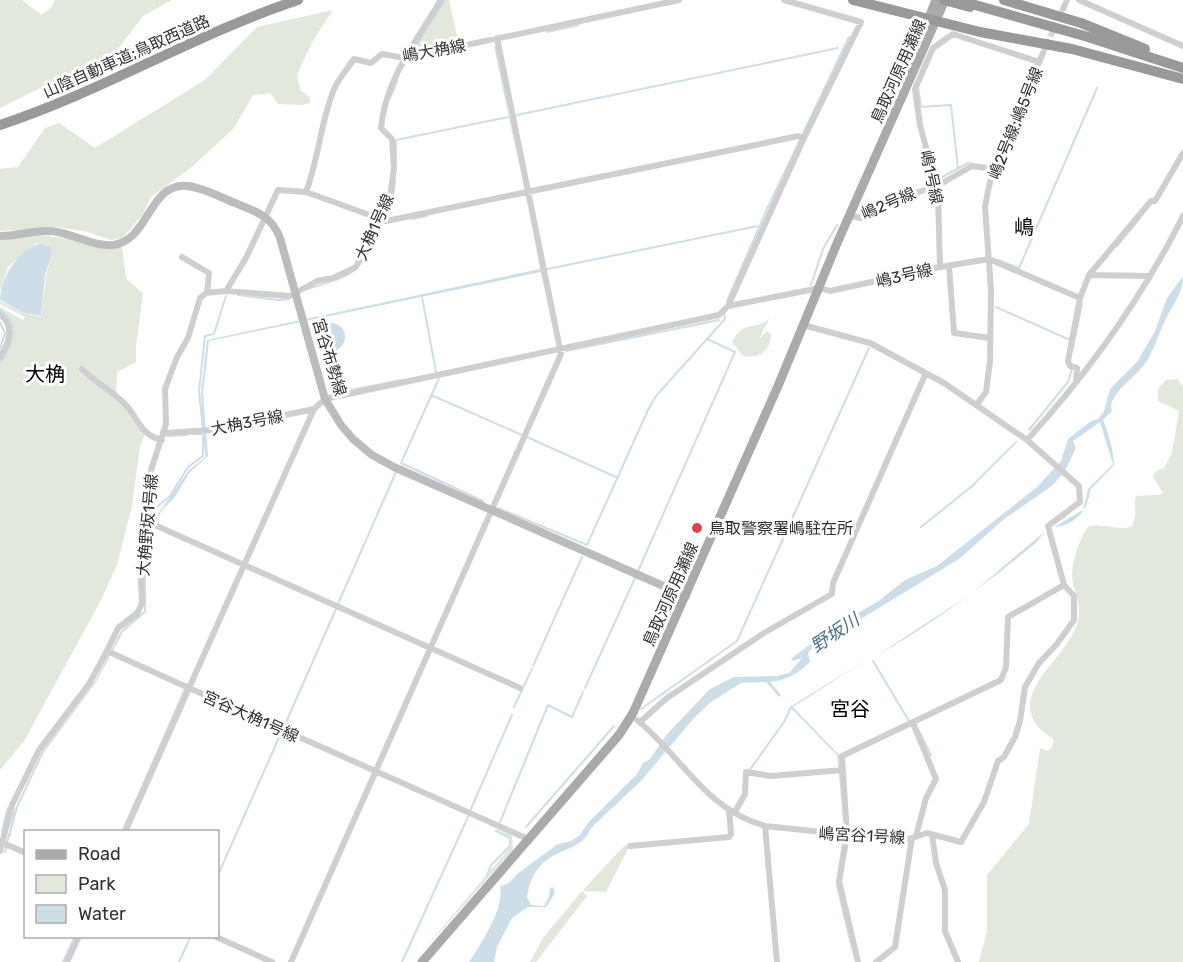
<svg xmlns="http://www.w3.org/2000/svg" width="1183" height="962" font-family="Rubik,'Noto Sans JP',sans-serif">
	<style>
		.green { fill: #e2e8dc }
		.water { fill: #cedee9 }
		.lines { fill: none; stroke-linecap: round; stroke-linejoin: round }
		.stream { stroke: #cedee9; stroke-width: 2 }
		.street-tunnel { stroke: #d6d6d6; stroke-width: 6; stroke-dasharray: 6 3; stroke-linecap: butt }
		.street { stroke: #cfcfcf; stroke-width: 6 }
		.secondary { stroke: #bcbcbc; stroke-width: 8 }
		.primary { stroke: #aaa; stroke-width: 9 }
		.highway { stroke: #999; stroke-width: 10 }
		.highway-bridge { stroke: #999; stroke-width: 10 }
		.poi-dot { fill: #d6484e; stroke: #fff; stroke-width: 2 }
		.labels { text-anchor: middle; stroke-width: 6; stroke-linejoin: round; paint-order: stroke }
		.street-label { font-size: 16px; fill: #323232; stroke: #fff }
		.poi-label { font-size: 16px; fill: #323232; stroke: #fff; text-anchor: start }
		.water-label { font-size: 18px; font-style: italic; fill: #47708e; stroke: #fff }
		.quarter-label { font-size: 20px; fill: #000; stroke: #fff }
	</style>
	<rect width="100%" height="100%" fill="#fff"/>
	<!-- green -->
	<path class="green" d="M0,0H22L41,15L51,8L55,0H172L143,16L101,71L38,89L0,108Z
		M443,0H449L459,44L420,52L413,50Z
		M333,10L315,37L297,74L300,90L310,97V103L301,105L278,104L270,93L253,95L234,128L193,166L151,197L142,216L122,238L111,240L88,232L57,227L0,231V169L18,167L45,128L59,123L95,148L205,80L257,27Z
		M34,234L122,247L126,278L143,294L136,346V362L117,372L116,396L145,434L140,446L132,506L117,565L100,602L24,741L0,770V361C9,348 17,335 8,319C6,314 2,312 0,307L23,320L25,317L0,304V301L24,313L41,317L46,275L53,252L46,244L36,243L8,267L0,291V239Z
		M770,317L759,339L767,331L771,334C771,351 758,359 743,356L732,342C745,317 757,333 770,317Z
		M1177,379L1183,386V962H979L987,931V875L1029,824L1040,748L1048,751L1053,746V739C1040,730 1031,723 1030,707C1030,678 1067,653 1076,627C1083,609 1077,600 1073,583C1069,568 1079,538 1089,526C1105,523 1117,532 1132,526C1139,511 1132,507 1136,496L1159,495L1163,493L1153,477L1156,471L1164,468L1172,453L1179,411L1158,401V389L1166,380Z
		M495,828L512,835L513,850L413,962L511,846L510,838Z
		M625,845L629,847L606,892L584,891V889Z
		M582,891L587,896L536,962H530L543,938Z"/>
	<!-- water -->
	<path class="water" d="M494,46H496L524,189Z
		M527,196L542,269L758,225V227L543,271L557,346L541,272L209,341L203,393L208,456L190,472L175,497L162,510L153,527L146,576V612L123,632L96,682L44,752L18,807L10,837H8L13,813L42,751L95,681L121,631L144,611L143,576L147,539L153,521L188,471L205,457L201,393L207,340L540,269Z
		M41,243L49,246L53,252L45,275L41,316L24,313L0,300C0,277 19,249 41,243Z
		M1183,276C1183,295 1171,306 1164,323C1158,336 1154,349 1147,361C1139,375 1105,396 1112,411L1103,420C1108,431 1114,453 1114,465L1090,490C1089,510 1074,526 1054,527L1083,510L1088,489L1113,464L1100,422L1073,441L1076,448L1065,471L1052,486L1004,519L959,559L810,650L808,653L810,662C799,673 785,681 770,682L781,695L779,697L766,682L741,683L711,702L693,719L642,780L591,828C578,860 537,841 527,897L531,905L544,906L549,897L550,888L553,887L555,893L546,907H528L512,918L497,947L494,962H469C481,944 505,907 500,886L509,883L517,874L558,844L571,841L580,835L588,823L637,774L643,763L650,759L667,734L710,689L734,677L777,676L789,673L802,658L793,661L791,659L823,634L880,600L905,580L937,566L1037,487L1061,461L1068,439L1091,421L1098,419L1104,411L1110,389L1137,362L1155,331L1167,298Z
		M317 337a14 14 0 1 1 28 0a14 14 0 1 1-28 0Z
		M1045,531L1037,542C986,584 934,623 876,656L971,594Z
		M871,657L793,707L839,755L846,829L837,879L854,962L836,885L844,828L837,755L790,707Z"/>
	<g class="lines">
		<!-- stream -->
		<path class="stream" d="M547,32L579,25
			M414,49L445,0
			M918,87L921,107L951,105L958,169
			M390,98L397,81
			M517,115L838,48
			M396,160V140L508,117
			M937,180L968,163L972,164
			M385,214L393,198L395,180
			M412,219L427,216
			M1117,246L1140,218
			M998,260L1019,268L1097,88
			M811,285L823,249L837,225
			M308,289C332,280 355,280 366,254
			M238,295L278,300L289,299
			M422,297L436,372
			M727,301L767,209L849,37
			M996,307L1070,340
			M0,309C21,324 13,345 0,363
			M0,322L5,333L0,349
			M1073,348L1082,304
			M566,351L719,320
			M440,376L401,463L483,501
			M331,394L401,380
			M431,395L522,435
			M203,429L199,391L205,336L214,334L226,296
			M1029,430L1068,382L1072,369
			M167,436L187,435
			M527,437L618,478
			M498,508L587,545L648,410L656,396L725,319L724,312
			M151,519L158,506L170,496L188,467L203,456V434H192
			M921,527L971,487L1016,442
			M139,570V588
			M638,571L735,352L707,339
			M338,604L396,472
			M117,626L136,611
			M873,661L909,721
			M533,666L582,557
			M585,688L635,578
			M514,707L532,669
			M641,709L737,641L869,348
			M284,727L336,609
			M919,731L931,755
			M749,771L784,722L791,707
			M470,811L512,715
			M500,822L548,705L572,717L583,692
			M526,827L614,726
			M2,831L8,808
			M122,832L185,689
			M5,852L9,834
			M218,875L281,733
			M487,875L491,865L510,846V838L496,831
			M63,962L75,936
			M179,962L191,936
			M402,962L468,817"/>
		<!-- street-tunnel -->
		<path class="street-tunnel" d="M1043,53L1064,7"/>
		<!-- street -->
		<path class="street" d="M1079,0L1183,46
			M1064,7L1067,0
			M915,89L920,125L938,193L940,267
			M915,89L933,48L953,34L1039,62
			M306,192L386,221L751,146L798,136L804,138
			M850,216L861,218L897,199L937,186L972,166L993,169
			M182,257L209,273L207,293
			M949,266L954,333L990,338
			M1089,275L1150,276
			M226,291L290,296L317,281L333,278L356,267L390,197L394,168L392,139L381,128C385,80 417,40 441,0
			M728,306L820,288L830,291L940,267L989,259L1080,298
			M0,314C15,326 9,344 0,357
			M82,369C95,382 110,390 123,402C138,416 139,435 162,440
			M1076,382L1077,368L1070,366L1068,361L1080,298L1089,275L1151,201H1155L1183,153
			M977,404L986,392L990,361L991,290L985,207L988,191L993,169L1043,53
			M314,409L189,688L528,839
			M165,433L212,430L314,409L325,399L719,315L728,306L804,138L861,22L784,0
			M1027,440C1089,372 1142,298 1183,216
			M148,522L520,688
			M637,720C681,755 704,809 765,826L777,962
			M640,722L667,698L764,633L832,594L833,583L925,375
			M913,723L936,779L926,798L916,836
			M735,812L745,794L746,772L771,776L843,770
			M765,826L889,839H909L927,833L961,842L984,802L998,761L1004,757L1015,737L1020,721L1025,687L1039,663L1057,644L1074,620V596L1064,585L1048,526L1080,502L1079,486L1027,440L944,383L870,343L803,325
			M125,832L189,688L107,651L118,628L137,614L142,603L141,575L144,536L153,494L151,470L166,424L165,389L177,357L188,338L200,298L206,293L226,291L246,258L278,190L306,192C319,158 321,118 335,87C340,77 348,68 354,59L371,63L382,54L405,58L679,0
			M932,835L936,863L945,890V931L958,962
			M3,843L26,853
			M630,846L729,837L731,834L729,809
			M0,851L12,805L39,750L89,684L107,651
			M214,936L272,962
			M67,962L79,936
			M291,962L561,354L497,38
			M858,962L839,881L847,835L842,756L1001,680L1006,667L1008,617L1064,585
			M876,962L895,947L912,838"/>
		<!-- secondary -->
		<path class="secondary" d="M0,236C17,236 33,230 50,231C71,232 92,247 113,245C150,240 149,181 188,186C204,188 220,197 235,203C255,211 272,216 280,238L325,399L341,425L353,439L372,455L394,467L686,596"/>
		<!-- primary -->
		<path class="primary" d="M904,81L936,0
			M422,962L619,735L633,713L778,386L838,241L945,0"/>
		<!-- highway -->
		<path class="highway" d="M853,0L980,32L1072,49L1183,79
			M1004,0L1081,23L1145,49
			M961,1L1088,37L1183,68
			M0,125C103,91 195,34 298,0"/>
		<!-- highway-bridge -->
		<path class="highway-bridge" d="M944,0L970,7"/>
	</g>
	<!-- markers -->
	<circle class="poi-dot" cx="697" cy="528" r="6"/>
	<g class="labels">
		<!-- street labels -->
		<g class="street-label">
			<text transform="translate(434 50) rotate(-10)" y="6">嶋大桷線</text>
			<text transform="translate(126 56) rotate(-24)" y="6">山陰自動車道;鳥取西道路</text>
			<text transform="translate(898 71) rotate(-66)" y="6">鳥取河原用瀬線</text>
			<text transform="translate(1015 123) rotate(-68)" y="6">嶋2号線;嶋5号線</text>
			<text transform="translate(932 177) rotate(78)" y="6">嶋1号線</text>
			<text transform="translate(888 203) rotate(-23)" y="6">嶋2号線</text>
			<text transform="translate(374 227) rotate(-66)" y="6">大桷1号線</text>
			<text transform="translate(904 275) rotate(-13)" y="6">嶋3号線</text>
			<text transform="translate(330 357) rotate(73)" y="6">宮谷布勢線</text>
			<text transform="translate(247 422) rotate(-11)" y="6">大桷3号線</text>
			<text transform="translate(147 525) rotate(-85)" y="6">大桷野坂1号線</text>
			<text transform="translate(670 594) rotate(-66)" y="6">鳥取河原用瀬線</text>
			<text transform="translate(251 716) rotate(24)" y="6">宮谷大桷1号線</text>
			<text transform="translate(862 835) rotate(3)" y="6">嶋宮谷1号線</text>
		</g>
		<!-- poi labels -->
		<g class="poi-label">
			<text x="709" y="534">鳥取警察署嶋駐在所</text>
		</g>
		<!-- water labels -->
		<g class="water-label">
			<text transform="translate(835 633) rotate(-34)" y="6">野坂川</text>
		</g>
		<!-- quarter labels -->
		<g class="quarter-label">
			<text x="1024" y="234">嶋</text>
			<text x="45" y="381">大桷</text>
			<text x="850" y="716">宮谷</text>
		</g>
	</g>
	<!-- legend -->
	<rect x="24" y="830" width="195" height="108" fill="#ffffff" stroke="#adadad" stroke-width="1.5"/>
	<rect x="36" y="850" width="30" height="9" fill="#aaaaaa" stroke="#adadad" stroke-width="1.5"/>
	<text x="78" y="860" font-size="18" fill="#323232">Road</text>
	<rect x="36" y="875" width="30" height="18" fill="#e2e8dc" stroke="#adadad" stroke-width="1.5"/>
	<text x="78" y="890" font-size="18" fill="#323232">Park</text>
	<rect x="36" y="905" width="30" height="18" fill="#cedee9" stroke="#adadad" stroke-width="1.5"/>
	<text x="78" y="920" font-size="18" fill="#323232">Water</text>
</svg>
